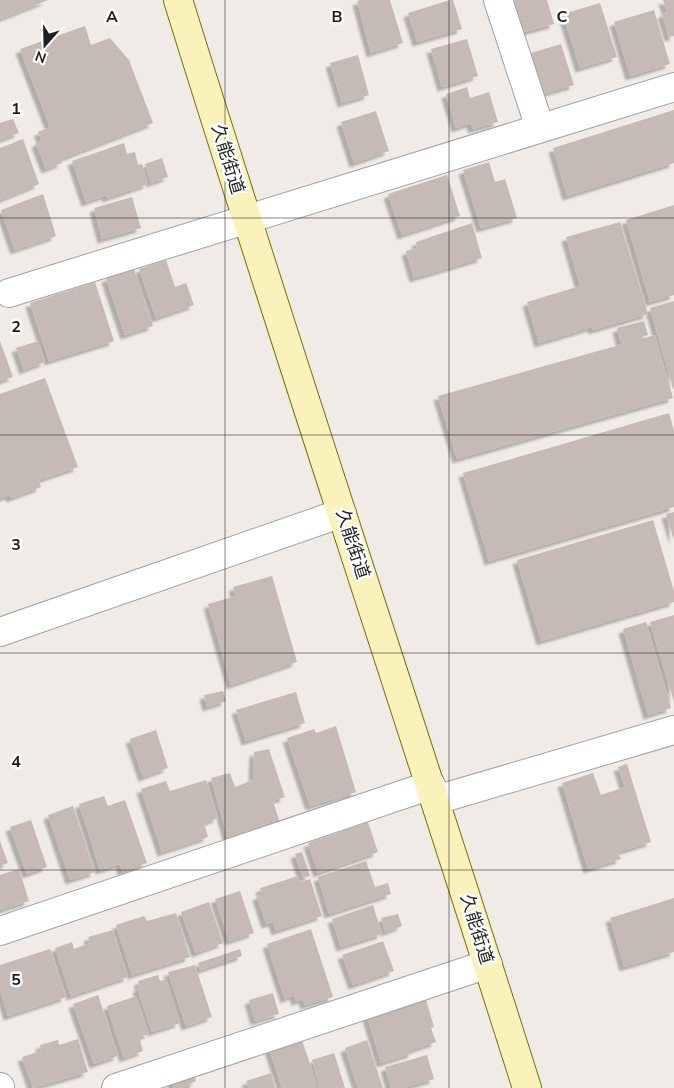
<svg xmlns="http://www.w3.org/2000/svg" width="674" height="1088" font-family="'Nunito Sans','Noto Sans JP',sans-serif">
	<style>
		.building { fill: #c5bab5; filter: url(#shadow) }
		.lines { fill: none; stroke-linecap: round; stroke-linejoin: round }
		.street-casing { stroke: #a3a3a3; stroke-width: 30 }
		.secondary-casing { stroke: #767207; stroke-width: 30 }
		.street { stroke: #fff; stroke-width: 28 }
		.secondary { stroke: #f9f3bb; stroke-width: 28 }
		.grid { fill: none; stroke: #1f1f1f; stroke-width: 1; stroke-opacity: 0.55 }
		.labels { text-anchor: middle; stroke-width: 5; stroke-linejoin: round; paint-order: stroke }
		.street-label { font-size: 18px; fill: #1f1f1f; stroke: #fff }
		.grid-label { font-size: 16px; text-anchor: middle; font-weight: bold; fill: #1f1f1f; stroke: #fff; stroke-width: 5; stroke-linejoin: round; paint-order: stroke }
	</style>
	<defs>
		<filter id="shadow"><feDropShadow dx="-4.5" dy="4.5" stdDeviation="1" flood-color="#0004"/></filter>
	</defs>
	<rect width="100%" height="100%" fill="#f0ebe6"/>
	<!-- building -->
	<path class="building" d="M0,0H48L0,19Z
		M360,0H390L403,43L371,53L357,1Z
		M450,0H453L462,29L417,42L408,13Z
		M514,0H547L554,24L524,32Z
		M663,0H674V36L669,37L662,14L667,12Z
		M600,3L617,57L580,68L563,14Z
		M654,10L670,64L630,76L614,22Z
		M85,26L91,45L110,38L129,60L153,123L61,159L62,163L46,169L36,143L42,140L38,132L50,127L20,49Z
		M467,39L478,76L442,87L431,49Z
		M561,44L574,85L543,94L531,53Z
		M358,55L369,95L342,103L330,63Z
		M467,87L470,98L489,92L498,122L473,129L471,123L456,128L446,94Z
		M674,110V163L567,196L553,148Z
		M376,111L389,151L354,163L341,122Z
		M13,119L19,133L0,140V123Z
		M23,139L39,184L0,200V148Z
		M124,143L127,154L135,152L138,165L142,164L148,184L107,198L106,195L86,202L72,161Z
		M162,158L168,177L151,183L145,164Z
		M489,162L495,182L505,179L517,218L481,228L463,170Z
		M447,175L460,216L402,235L388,194Z
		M43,194L56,236L15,250L1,210Z
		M132,197L141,228L102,239L94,208Z
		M674,205V295L650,302L626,220Z
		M620,222L648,314L593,330L592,327L539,343L527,302L580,286L566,237Z
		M472,223L482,258L414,278L406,251L417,248L416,242Z
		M166,260L175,287L186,283L194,305L156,318L139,269Z
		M134,269L153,326L125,335L106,278Z
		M95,282L114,341L49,361L30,303Z
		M674,301V389H673L650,308Z
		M644,321L648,335L621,343L617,328Z
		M655,335L673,398L457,459L438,396Z
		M0,341L13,377L0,381Z
		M38,341L45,362L24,370L16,348Z
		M45,378L78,467L39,480L41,487L11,498L10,495L0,498V394Z
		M669,413L674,431V507L489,561L463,473Z
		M674,512V540L666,514Z
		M653,520L674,591V602L541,641L517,560Z
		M272,576L297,662L231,685L208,604L236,596L233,587Z
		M674,615V702L650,622Z
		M646,622L671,708L648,715L623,629Z
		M223,691L226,701L207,707L204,695Z
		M296,692L305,723L246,741L236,710Z
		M336,726L356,792L310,806L287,738L314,729L316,733Z
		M156,730L168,768L143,777L130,739Z
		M269,749L285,797L273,801L280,823L228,839L211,778L230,773L235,787L253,780L254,752Z
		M627,764L651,842L618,852L621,859L588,869L562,783L593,773L601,795L625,787L618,767Z
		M206,780L218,818L204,823L208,837L162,852L141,789L166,781L170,791Z
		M104,796L108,806L125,800L147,863L122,871L120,864L100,870L79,804Z
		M73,806L95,872L70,880L48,815Z
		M31,820L47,867L27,874L10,827Z
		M368,822L378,852L318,873L308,843Z
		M0,841L8,863L0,866Z
		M302,852L310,876L303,878L295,854Z
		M366,861L375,887L388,883L391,894L329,914L318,877Z
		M19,869L29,901L0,910V875Z
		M298,876L300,882L310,879L322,916L276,931L273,922L266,924L257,896L262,894L260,888Z
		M240,891L254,933L229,941L215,899Z
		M674,898V952L624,967L610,918Z
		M209,902L223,943L196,953L181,912Z
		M373,905L382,934L341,947L332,919Z
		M176,913L190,957L132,975L116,925L144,916L147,921Z
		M398,914L402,926L385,932L381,918Z
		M311,929L333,997L305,1005L303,999L296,1001L294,995L285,999L267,944Z
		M113,930L128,977L71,996L55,948L72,942L74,949L90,943L88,937Z
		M383,941L394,971L353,985L342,955Z
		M50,949L66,997L8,1016L0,989V965Z
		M240,949L242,956L200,970L198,963Z
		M195,965L212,1017L186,1026L168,972Z
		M158,975L160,981L166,979L180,1023L152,1032L137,988L140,987L138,981Z
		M273,993L279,1014L255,1021L249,1000Z
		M98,995L118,1056L94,1064L73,1004Z
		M136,996L149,1034L139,1037L143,1051L124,1058L107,1006Z
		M425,996L434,1027L431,1028L436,1042L412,1050L413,1053L381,1063L367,1016Z
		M301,1037L318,1088H282L269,1048Z
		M78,1039L88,1072L33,1088L22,1057L41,1051L40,1045L58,1040L59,1045Z
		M367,1040L383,1088H358L345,1048Z
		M334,1053L345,1088H320L312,1060Z
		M427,1055L434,1079L403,1088H391L385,1067Z
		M193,1071L196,1081L189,1084L190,1088H174L171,1079Z
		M271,1073L275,1088H249L246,1081Z"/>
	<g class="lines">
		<defs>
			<path id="street" d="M498,0L540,128
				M9,293L674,87
				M0,632L342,513
				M436,800L674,730
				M0,931L431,785
				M0,1087V1088
				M116,1088L488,964"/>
			<path id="secondary" d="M178,0C291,364 412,725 527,1088"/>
		</defs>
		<!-- street casing -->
		<use href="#street" class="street-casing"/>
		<!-- secondary casing -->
		<use href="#secondary" class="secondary-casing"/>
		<!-- street -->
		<use href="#street" class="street"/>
		<!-- secondary -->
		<use href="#secondary" class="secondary"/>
	</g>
	<!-- grid -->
	<path class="grid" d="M225,0V1088M449,0V1088M0,218H674M0,435H674M0,653H674M0,870H674"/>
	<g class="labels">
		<!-- street labels -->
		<g class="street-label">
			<text transform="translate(228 159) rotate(73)" y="6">久能街道</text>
			<text transform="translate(353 544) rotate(72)" y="6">久能街道</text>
			<text transform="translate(477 929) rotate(73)" y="6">久能街道</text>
		</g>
	</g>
	<g class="grid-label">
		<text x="112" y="22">A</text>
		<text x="337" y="22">B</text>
		<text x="562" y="22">C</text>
		<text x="16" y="114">1</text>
		<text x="16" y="332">2</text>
		<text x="16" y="550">3</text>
		<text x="16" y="767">4</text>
		<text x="16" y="985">5</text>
	</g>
	<!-- north arrow -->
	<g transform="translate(45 45) rotate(200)" stroke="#ffffff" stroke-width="4" paint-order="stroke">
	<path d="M0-4L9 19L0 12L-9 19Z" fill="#1f1f1f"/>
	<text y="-8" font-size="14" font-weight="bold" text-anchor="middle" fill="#1f1f1f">N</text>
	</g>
</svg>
